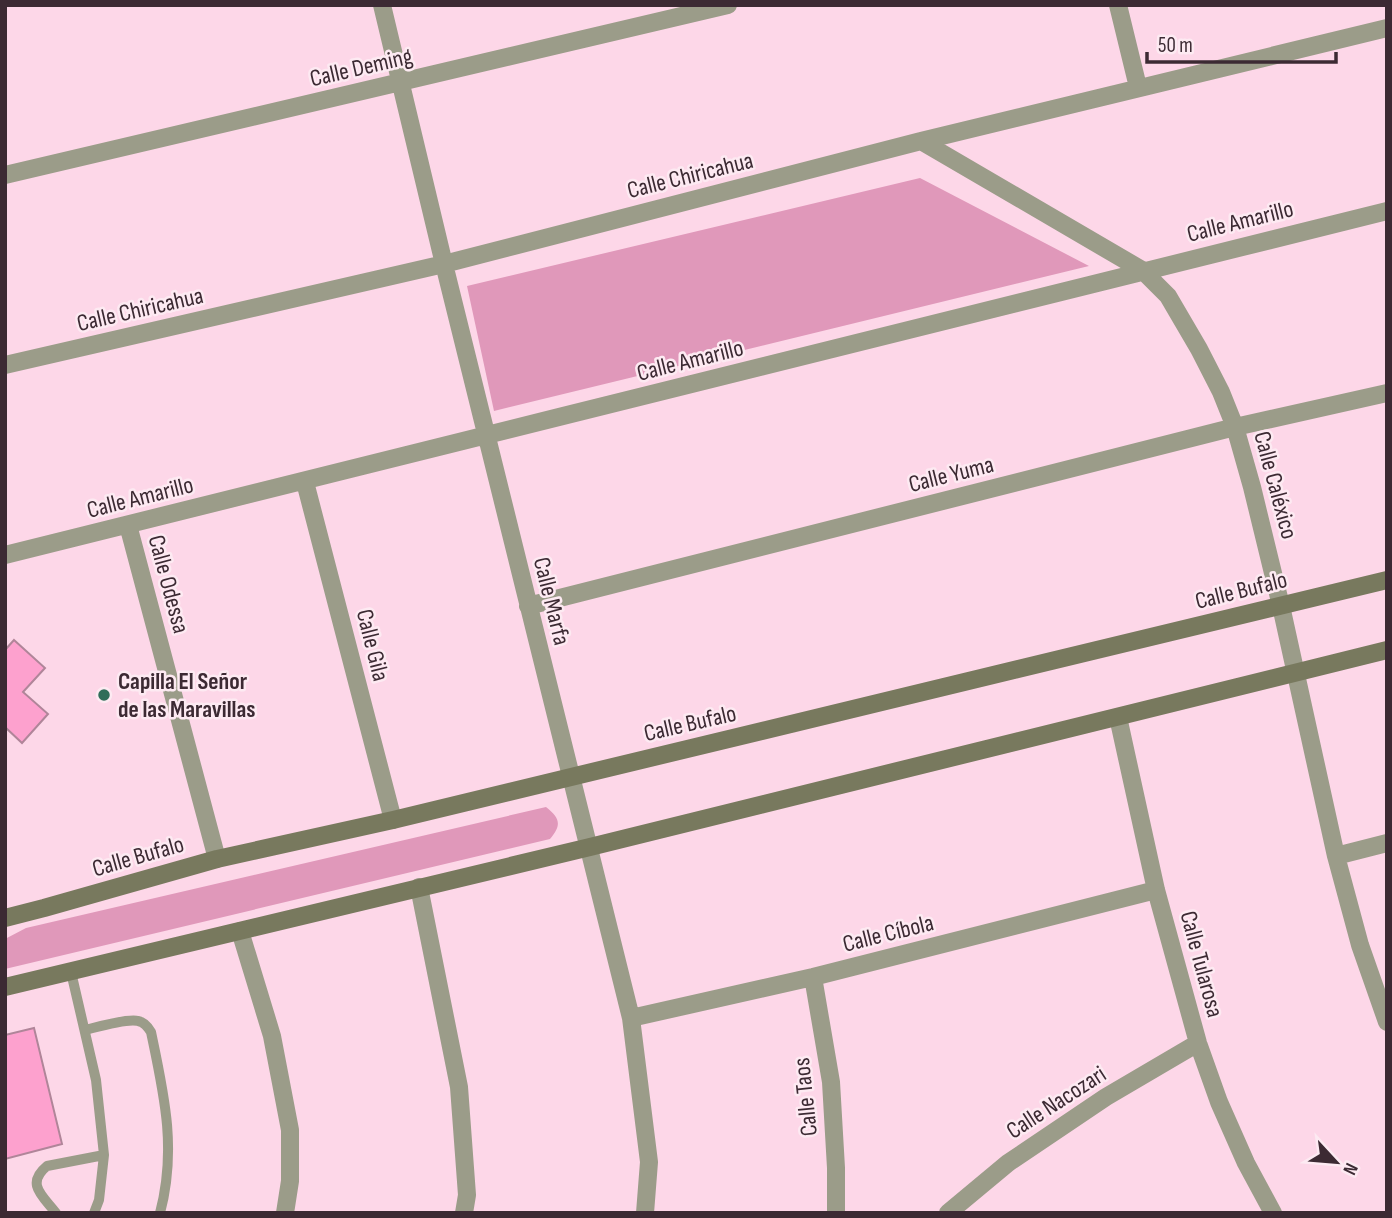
<svg xmlns="http://www.w3.org/2000/svg" width="1392" height="1218" font-family="'Sofia Sans Condensed',sans-serif">
	<style>
		.green { fill: #e098ba }
		.building { fill: #fda1ce; stroke: #b08599; stroke-width: 2 }
		.lines { fill: none; stroke-linecap: round; stroke-linejoin: round }
		.service { stroke: #9b9c89; stroke-width: 10 }
		.minor { stroke: #9b9c89; stroke-width: 18 }
		.secondary { stroke: #78795e; stroke-width: 18 }
		.poi-dot { fill: #306d59; stroke: #fdeaf2; stroke-width: 2.5 }
		.labels { text-anchor: middle; stroke-width: 5; stroke-linejoin: round; paint-order: stroke }
		.street-label { font-size: 24px; fill: #3c2a33; stroke: #fdeaf2 }
		.poi-label { font-size: 24px; font-weight: bold; fill: #3c2a33; stroke: #fdeaf2; text-anchor: start }
	</style>
	<rect width="100%" height="100%" fill="#fdd7e8"/>
	<!-- green -->
	<path class="green" d="M920,178L1089,266L494,411L467,286Z
		M546,807C560,818 562,825 550,839L5,969V939L26,928Z"/>
	<!-- building -->
	<path class="building" d="M14,640L45,668L23,692L48,714L22,743L5,727V650Z
		M34,1028L62,1144L5,1159V1035Z"/>
	<g class="lines">
		<!-- service -->
		<path class="service" d="M71,972L96,1080L104,1155L99,1200L94,1213
			M85,1030C97,1027 128,1018 138,1021C144,1022 148,1027 151,1032C164,1094 177,1149 160,1213
			M56,1213C43,1196 25,1184 47,1166L104,1155"/>
		<!-- minor -->
		<path class="minor" d="M382,5L444,264L631,1018L649,1162L645,1213
			M1118,5L1138,87
			M921,141L1142,270L1168,296L1199,349L1221,392L1235,427L1252,487L1281,606L1336,856L1360,945L1387,1022
			M5,175L728,5
			M5,365L444,264L921,141L1387,28
			M305,482L393,820
			M128,525L217,859
			M5,555C466,442 926,323 1387,211
			M528,606L1235,427L1387,393
			M1118,717L1156,890L1198,1043L1219,1102L1246,1163L1273,1213
			M1336,856L1387,843
			M419,887L459,1087L467,1195L464,1213
			M240,931L272,1036L290,1130V1181L285,1213
			M813,977L831,1082L836,1168V1213
			M631,1018L813,977L1156,890
			M948,1213L1008,1163L1106,1097L1198,1043"/>
		<!-- secondary -->
		<path class="secondary" d="M5,918L44,908L217,859L393,820L1387,580
			M5,987L590,847L1387,650"/>
	</g>
	<!-- markers -->
	<circle class="poi-dot" cx="104" cy="695" r="7"/>
	<g class="labels">
		<!-- street labels -->
		<g class="street-label">
			<text transform="translate(361 67) rotate(-13)" y="8">Calle Deming</text>
			<text transform="translate(690 175) rotate(-14)" y="8">Calle Chiricahua</text>
			<text transform="translate(1240 221) rotate(-14)" y="8">Calle Amarillo</text>
			<text transform="translate(140 309) rotate(-13)" y="8">Calle Chiricahua</text>
			<text transform="translate(690 360) rotate(-14)" y="8">Calle Amarillo</text>
			<text transform="translate(951 474) rotate(-14)" y="8">Calle Yuma</text>
			<text transform="translate(1276 485) rotate(75)" y="8">Calle Caléxico</text>
			<text transform="translate(140 497) rotate(-14)" y="8">Calle Amarillo</text>
			<text transform="translate(169 584) rotate(75)" y="8">Calle Odessa</text>
			<text transform="translate(1241 590) rotate(-14)" y="8">Calle Bufalo</text>
			<text transform="translate(552 601) rotate(76)" y="8">Calle Marfa</text>
			<text transform="translate(373 645) rotate(76)" y="8">Calle Gila</text>
			<text transform="translate(690 723) rotate(-13)" y="8">Calle Bufalo</text>
			<text transform="translate(138 856) rotate(-16)" y="8">Calle Bufalo</text>
			<text transform="translate(888 933) rotate(-14)" y="8">Calle Cíbola</text>
			<text transform="translate(1202 964) rotate(75)" y="8">Calle Tularosa</text>
			<text transform="translate(805 1097) rotate(-96)" y="8">Calle Taos</text>
			<text transform="translate(1056 1102) rotate(-33)" y="8">Calle Nacozari</text>
		</g>
		<!-- poi labels -->
		<g class="poi-label">
			<text x="118" y="689">Capilla El Señor<tspan x="118" dy="28">de las Maravillas</tspan></text>
		</g>
	</g>
	<!-- border -->
	<rect width="1392" height="1218" fill="none" stroke="#3c2a33" stroke-width="14"/>
	<!-- north arrow -->
	<g transform="translate(1336 1162) rotate(116)" stroke="#fdeaf2" stroke-width="5" paint-order="stroke">
	<path d="M0-5L12 26L0 18L-12 26Z" fill="#3c2a33"/>
	<text y="-10" font-size="19" font-weight="bold" text-anchor="middle" fill="#3c2a33">N</text>
	</g>
	<!-- scale -->
	<path d="M1147 52v10h189v-10" fill="none" stroke="#3c2a33" stroke-width="3.5"/>
	<text x="1158" y="52" font-size="21" fill="#3c2a33" stroke="#fdeaf2" stroke-width="5" paint-order="stroke">50 m</text>
</svg>
